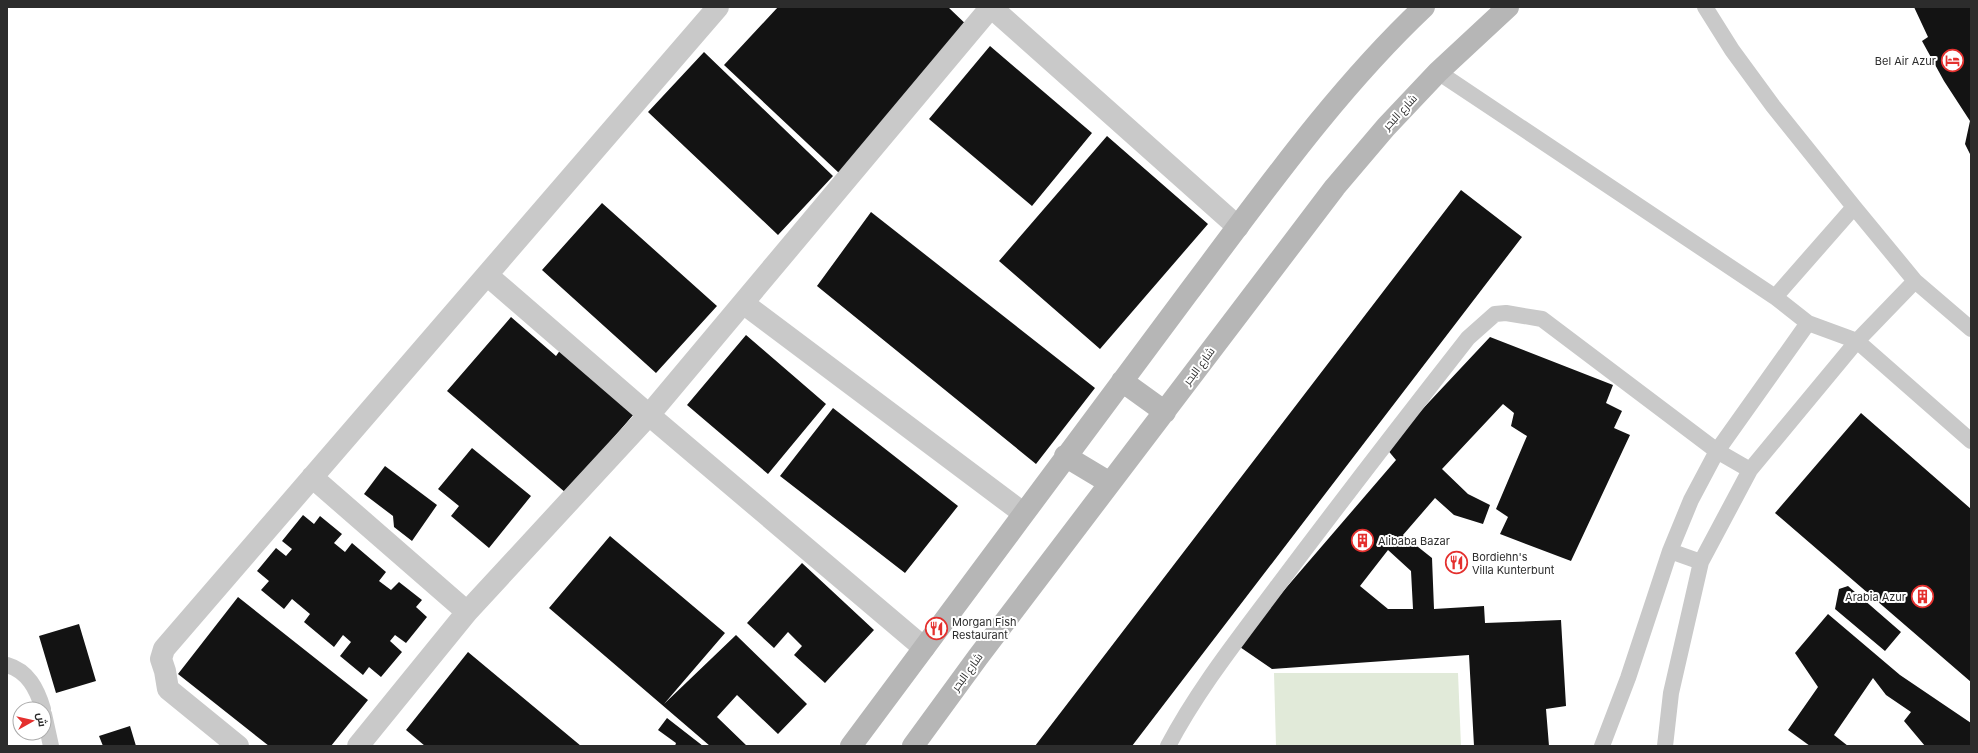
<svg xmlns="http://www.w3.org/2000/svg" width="1978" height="753" font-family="Inter,Cairo,sans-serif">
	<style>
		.pitch { fill: #e1ead9 }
		.building { fill: #131313; fill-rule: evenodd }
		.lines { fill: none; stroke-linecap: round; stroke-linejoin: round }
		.service { stroke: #c9c9c9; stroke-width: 16 }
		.minor { stroke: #c9c9c9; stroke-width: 22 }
		.secondary { stroke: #b6b6b6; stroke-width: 22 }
		.labels { text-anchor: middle; stroke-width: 4; stroke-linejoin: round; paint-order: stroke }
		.poi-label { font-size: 11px; fill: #2c2c2c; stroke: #fff; text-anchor: start }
		.street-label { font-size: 11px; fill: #2c2c2c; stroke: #fff }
	</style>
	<rect width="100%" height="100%" fill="#fff"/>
	<!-- pitch -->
	<path class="pitch" d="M1274,673H1458L1461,746H1276Z"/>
	<!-- building -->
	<path class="building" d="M778,7H948L972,30L839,173L724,65Z
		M1914,7H1971V156L1965,144L1970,121L1944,81L1922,41L1928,37Z
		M990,46L1092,133L1032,206L929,119Z
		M704,52L833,176L778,235L648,112Z
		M1107,136L1208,224L1100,349L999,261Z
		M1461,190L1522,237L1132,746H1035Z
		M602,203L717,306L656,373L542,270Z
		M871,212L1095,388L1036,464L817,286Z
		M511,317L556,356L561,349L634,414L566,493L447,391Z
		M746,335L826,404L768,474L687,405Z
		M1490,337L1613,385L1606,403L1622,411L1614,428L1630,435L1571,561L1500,534L1508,517L1496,509L1527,436L1511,426L1514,413L1503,404L1442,469L1468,494L1490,505L1483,524L1454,515L1435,498L1403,535L1432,558L1434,609L1484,606L1485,623L1561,620L1566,706L1546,709L1549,746H1474L1469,655L1272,669L1237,645L1396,460L1386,448ZM1388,550L1411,571L1413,609H1388L1360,586Z
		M833,408L958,506L905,573L780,476Z
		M1861,413L1971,509V682L1775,513Z
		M472,448L531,496L489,548L451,516L459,506L438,489Z
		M385,466L437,505L412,541L394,527L393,516L364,494Z
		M303,515L314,524L320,516L342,534L334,543L345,552L352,543L386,572L379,581L391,590L399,582L422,600L416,607L427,617L406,643L395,635L390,641L402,652L381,677L369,667L363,675L340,656L351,642L343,635L334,647L304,622L310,614L292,599L284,609L261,590L269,581L257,571L276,548L286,556L292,549L282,541Z
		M610,536L725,633L664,704L736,635L807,704L778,734L737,695L717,717L747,746H710L549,608Z
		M802,563L874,630L825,683L794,655L802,646L788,632L774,648L747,623Z
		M1848,586L1901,632L1885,651L1835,609L1839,589Z
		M238,597L368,700L331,746H269L178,674Z
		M1828,614L1900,675L1971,723V746H1925L1904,721L1911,712L1886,695L1873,678L1834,735L1848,746H1810L1788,730L1818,687L1795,653Z
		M79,624L96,681L56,693L39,636Z
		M468,652L581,746H425L406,730Z
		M667,718L703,746H675L676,743L658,730Z
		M130,726L136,746H103L99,736Z"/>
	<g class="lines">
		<!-- service -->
		<path class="service" d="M1705,7L1732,50L1773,106L1854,207L1915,281L1971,329
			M1438,72L1775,297L1808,323L1857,341L1971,441
			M1775,297L1854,207
			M1670,551L1701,562
			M7,665C28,671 37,689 43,709
			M44,714L51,746
			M1168,746C1198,689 1238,639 1276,588C1339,504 1403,421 1468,338L1495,314L1506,313L1542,319L1717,451L1750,470
			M1602,746L1628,678L1670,551L1691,500L1717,451L1808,323
			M1665,746L1671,693L1701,562L1750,470L1857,341L1915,281"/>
		<!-- minor -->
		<path class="minor" d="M991,7L1238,227
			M487,275L649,415L924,648
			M743,303L1023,513
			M312,477L467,612
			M238,746L168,689L165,671L161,659L164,649L718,7
			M358,746L467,612L649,415L991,7"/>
		<!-- secondary -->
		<path class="secondary" d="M1122,381L1165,412
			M1065,456L1110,483
			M851,746C964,595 1075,444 1188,293C1262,195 1334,92 1424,7
			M913,746L978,657L1335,187L1386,127L1438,72L1508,7"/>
	</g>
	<!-- icons -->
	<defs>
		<symbol id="hotel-ring" viewBox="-11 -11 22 22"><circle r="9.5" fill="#fff" stroke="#e4302e" stroke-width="1.5"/><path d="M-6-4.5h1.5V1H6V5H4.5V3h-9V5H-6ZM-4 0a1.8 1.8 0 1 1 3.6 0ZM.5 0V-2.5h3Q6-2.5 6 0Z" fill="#e4302e"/></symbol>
		<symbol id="building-ring" viewBox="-11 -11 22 22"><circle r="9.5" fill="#fff" stroke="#e4302e" stroke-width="1.5"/><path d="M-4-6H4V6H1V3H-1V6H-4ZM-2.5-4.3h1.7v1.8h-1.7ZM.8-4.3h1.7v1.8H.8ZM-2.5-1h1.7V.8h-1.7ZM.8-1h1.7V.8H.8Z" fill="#e4302e"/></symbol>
		<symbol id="restaurant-ring" viewBox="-11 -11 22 22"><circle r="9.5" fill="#fff" stroke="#e4302e" stroke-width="1.5"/><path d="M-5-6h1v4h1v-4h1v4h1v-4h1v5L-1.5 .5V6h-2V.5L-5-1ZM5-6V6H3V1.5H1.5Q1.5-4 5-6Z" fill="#e4302e"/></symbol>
	</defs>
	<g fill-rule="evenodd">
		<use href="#hotel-ring" x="1940" y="48" width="25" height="25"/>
		<use href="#building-ring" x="1350" y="528" width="25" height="25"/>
		<use href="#restaurant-ring" x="1444" y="550" width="25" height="25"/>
		<use href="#building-ring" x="1910" y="584" width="25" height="25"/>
		<use href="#restaurant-ring" x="924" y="616" width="25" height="25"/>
	</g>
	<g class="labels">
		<!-- poi labels -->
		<g class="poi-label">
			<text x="1936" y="65" text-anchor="end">Bel Air Azur</text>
			<text x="1378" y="545">Alibaba Bazar</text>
			<text x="1472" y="561">Bordiehn's<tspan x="1472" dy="13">Villa Kunterbunt</tspan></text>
			<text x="1906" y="601" text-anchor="end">Arabia Azur</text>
			<text x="952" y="626">Morgan Fish<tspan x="952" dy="13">Restaurant</tspan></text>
		</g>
		<!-- street labels -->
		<g class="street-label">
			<text transform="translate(1400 112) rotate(-47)" y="4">شارع البحر</text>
			<text transform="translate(1199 366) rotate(-53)" y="4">شارع البحر</text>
			<text transform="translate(967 672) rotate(-54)" y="4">شارع البحر</text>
		</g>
	</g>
	<!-- border -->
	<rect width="1978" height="753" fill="none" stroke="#2c2c2c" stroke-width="16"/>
	<!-- north arrow -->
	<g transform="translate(32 721) rotate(82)"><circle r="19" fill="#ffffff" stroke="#ababab"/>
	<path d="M0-3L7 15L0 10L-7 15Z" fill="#e4302e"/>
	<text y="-6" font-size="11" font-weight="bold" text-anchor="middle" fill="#2c2c2c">ش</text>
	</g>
</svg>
